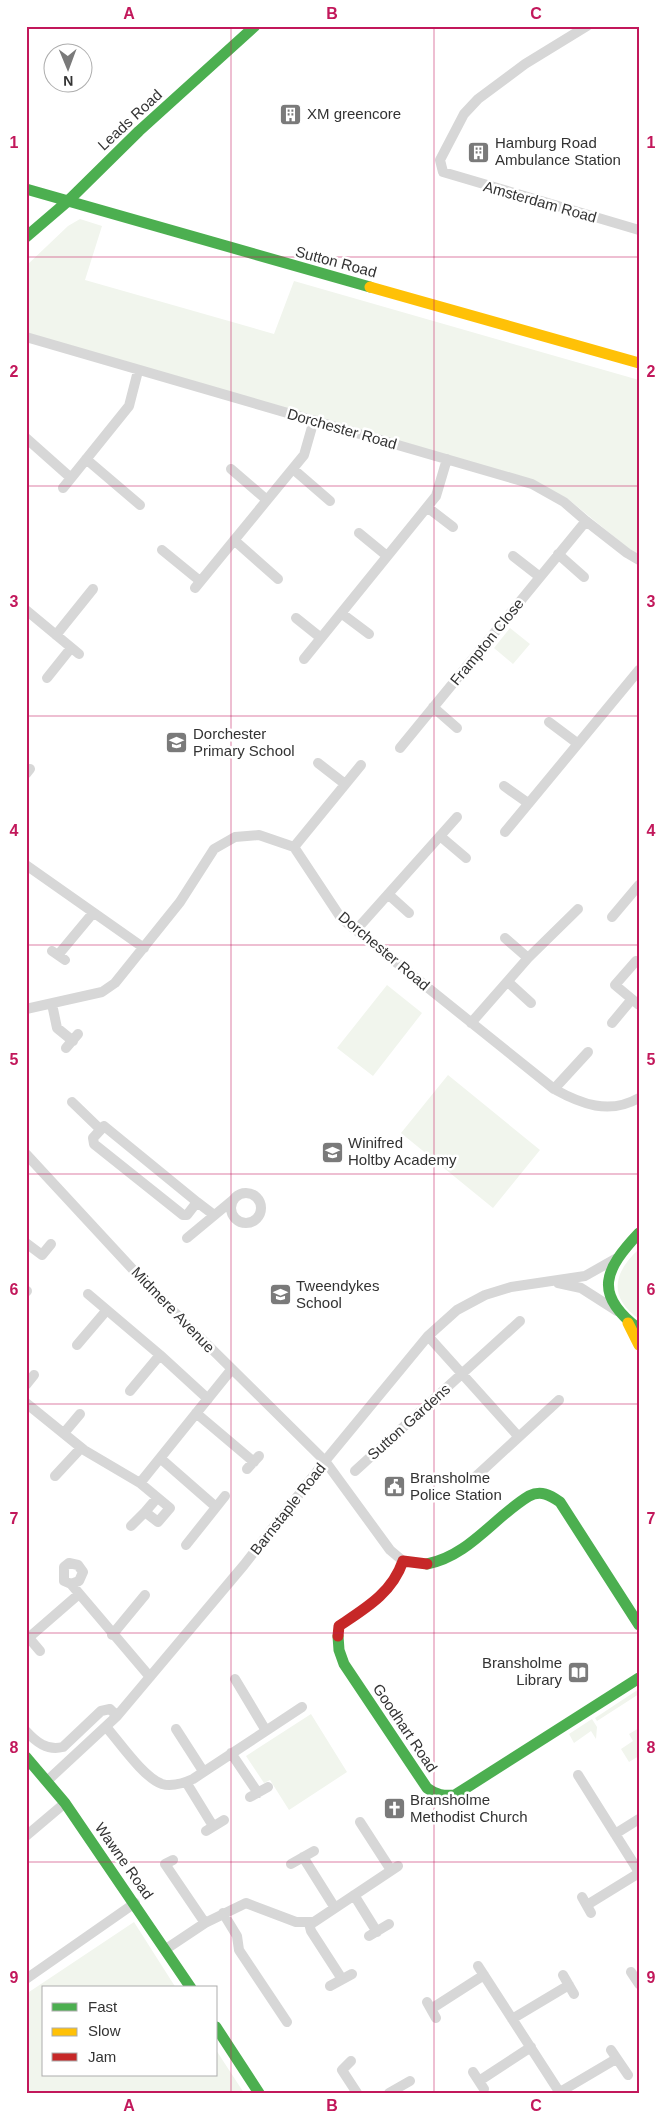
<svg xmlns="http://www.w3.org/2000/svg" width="665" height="2119" font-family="Arial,sans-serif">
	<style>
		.green { fill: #f1f5ed }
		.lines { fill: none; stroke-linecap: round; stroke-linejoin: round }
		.street { stroke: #d7d7d7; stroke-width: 10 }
		.fast { stroke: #4caf50; stroke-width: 11 }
		.slow { stroke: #ffc107; stroke-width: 11 }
		.jam { stroke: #c62828; stroke-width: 11 }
		.grid { fill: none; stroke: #c2185b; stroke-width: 1; stroke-opacity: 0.55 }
		.labels { text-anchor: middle; stroke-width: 5; stroke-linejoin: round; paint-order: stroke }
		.poi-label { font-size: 15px; fill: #333; stroke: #fff; text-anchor: start }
		.street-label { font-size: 15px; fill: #333; stroke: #fff }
		.neatline { fill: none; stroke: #c2185b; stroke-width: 2 }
		.grid-label { font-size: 16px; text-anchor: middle; font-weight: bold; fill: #c2185b }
	</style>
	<rect width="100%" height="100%" fill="#fff"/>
	<!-- green -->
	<path class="green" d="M80,219L102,226L85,280L274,334L294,281L639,380V557L568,499L535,481L26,334V266L68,226Z
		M510,628L530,644L513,664L494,648Z
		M387,985L422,1013L373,1076L337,1048Z
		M448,1075L540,1150L493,1208L401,1133Z
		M639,1249V1319C608,1297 613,1273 639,1249Z
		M639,1689V1694L597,1721L595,1718Z
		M311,1714L347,1772L289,1810L270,1780L264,1783L246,1756Z
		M592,1719L597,1727L596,1739L591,1731L574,1743L569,1734Z
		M639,1728V1756L629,1762L621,1749L633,1741L629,1734Z
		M134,1922L176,1988H44V2075H216V2050L244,2093H26V1994Z"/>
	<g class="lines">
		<!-- street -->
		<path class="street" d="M587,26L525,64L478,99L464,114L440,160L443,172L639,230
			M26,337L532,484L564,502L586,521L627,553L639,560
			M26,438L71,478
			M86,459L140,505
			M231,469L267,500
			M293,469L330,501
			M63,488L129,406L138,371
			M427,507L453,527
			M359,533L387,556
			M234,540L278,579
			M162,550L200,581
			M558,554L584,577
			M513,556L540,577
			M195,588L304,455L314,420
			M26,610L79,654
			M341,613L369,634
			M296,618L321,638
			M56,635L93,589
			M304,659L436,496L447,459
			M47,678L71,648
			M433,707L457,728
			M549,722L577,743
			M400,748L586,521
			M318,763L345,784
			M26,774L30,769
			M504,786L528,803
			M505,832L639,670
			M440,836L466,858
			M294,847L361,765
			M26,865L144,948
			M389,895L409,913
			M612,917L639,885
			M357,929L457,817
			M505,938L528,958
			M52,951L65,960
			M58,955L93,913
			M636,961L615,985L639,1005
			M508,982L531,1003
			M52,1004L57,1028L73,1041
			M26,1009L102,992L115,983L180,902L214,849L235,837L259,835L294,847L341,918L554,1089C581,1104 609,1115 639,1098
			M471,1023L528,958L578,909
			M612,1023L632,999
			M66,1048L78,1034
			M554,1089L588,1052
			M72,1102L100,1129
			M26,1154L150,1288L325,1461L390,1550L403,1561
			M231 1208a15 15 0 1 1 30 0a15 15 0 1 1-30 0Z
			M197,1202L104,1126L93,1138L94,1144L183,1215H187L197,1202L214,1215
			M187,1238L234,1199
			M26,1243L42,1255L51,1244
			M558,1283L581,1288L617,1311
			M26,1292L27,1291
			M88,1294L160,1355L208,1399
			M428,1336L518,1436
			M77,1345L106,1311
			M26,1385L34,1375
			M130,1391L160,1355
			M26,1403L84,1450L140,1483L231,1370
			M196,1413L254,1462
			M64,1433L80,1414
			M160,1458L216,1507
			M247,1469L259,1456
			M355,1471L520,1321
			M55,1476L81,1448
			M472,1480L559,1400
			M140,1483L170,1508L158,1522L145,1512L157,1498
			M131,1526L145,1512
			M186,1545L225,1496
			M71,1584L79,1581L83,1572L78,1565L69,1563L64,1567V1581L71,1584L150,1677
			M112,1635L145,1595
			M29,1638L40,1651
			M26,1640L79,1594
			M235,1679L265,1729
			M107,1728C120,1743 144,1778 162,1784C172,1787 184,1783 193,1779L302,1707
			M176,1729L203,1771
			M26,1731C36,1742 47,1751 63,1747L101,1711L110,1709L117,1716
			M231,1753L258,1793
			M578,1775L639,1872
			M47,1781L117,1716L244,1565L325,1461L428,1336L457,1310L485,1295L511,1287L585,1276L615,1259
			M186,1782L213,1826
			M250,1797L268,1787
			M360,1822L391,1870
			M206,1831L224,1820
			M615,1834L639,1819
			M26,1836L65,1803
			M303,1857L335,1908
			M173,1860L165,1864L205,1923
			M291,1864L314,1851
			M354,1895L377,1932
			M582,1897L591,1913
			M587,1905L639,1873
			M223,1913L237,1936L239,1950L287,2022
			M309,1923L311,1931L342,1979
			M369,1936L389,1924
			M166,1949L205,1923L246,1903L296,1922H314L398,1866
			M478,1966L560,2093
			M631,1972L639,1984
			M563,1975L574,1994
			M26,1979L135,1903
			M330,1986L352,1974
			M427,2002L436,2018
			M431,2009L484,1975
			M512,2019L569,1985
			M611,2050L628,2075
			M351,2061L342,2070L357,2093
			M473,2072L484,2089
			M479,2081L531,2047
			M560,2092L616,2059
			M389,2093L410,2081"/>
		<!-- fast -->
		<path class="fast" d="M26,189L370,287
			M26,237L68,201L139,131L255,26
			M639,1233C605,1269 592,1294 639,1329
			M427,1564C469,1556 494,1517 529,1496C541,1490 550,1495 560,1502L639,1625
			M338,1636L339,1650L344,1664L427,1788C437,1795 443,1796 455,1795L639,1678
			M26,1757L65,1803L191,1988
			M216,2027L259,2093"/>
		<!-- slow -->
		<path class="slow" d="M370,287L639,363
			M628,1323L639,1345"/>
		<!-- jam -->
		<path class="jam" d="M338,1636L339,1626C366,1608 392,1593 403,1561L427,1564"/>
	</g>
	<!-- grid -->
	<path class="grid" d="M231,26V2093M434,26V2093M26,257H639M26,486H639M26,716H639M26,945H639M26,1174H639M26,1404H639M26,1633H639M26,1862H639"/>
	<!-- icons -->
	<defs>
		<symbol id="building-square" viewBox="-11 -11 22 22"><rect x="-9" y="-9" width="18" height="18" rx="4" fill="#7a7a7a" stroke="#fff"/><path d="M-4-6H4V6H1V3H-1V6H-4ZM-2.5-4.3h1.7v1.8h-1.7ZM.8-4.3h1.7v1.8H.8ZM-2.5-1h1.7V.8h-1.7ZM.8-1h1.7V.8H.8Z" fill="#fff"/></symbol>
		<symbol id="school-square" viewBox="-11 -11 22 22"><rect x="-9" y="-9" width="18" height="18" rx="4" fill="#7a7a7a" stroke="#fff"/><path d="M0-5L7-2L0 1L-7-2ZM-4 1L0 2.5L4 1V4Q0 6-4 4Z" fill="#fff"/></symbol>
		<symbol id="civic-square" viewBox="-11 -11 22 22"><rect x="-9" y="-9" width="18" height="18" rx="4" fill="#7a7a7a" stroke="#fff"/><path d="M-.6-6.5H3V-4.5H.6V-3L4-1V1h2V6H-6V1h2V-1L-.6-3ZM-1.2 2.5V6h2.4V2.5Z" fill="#fff"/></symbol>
		<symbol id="library-square" viewBox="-11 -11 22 22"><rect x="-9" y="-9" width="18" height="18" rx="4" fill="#7a7a7a" stroke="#fff"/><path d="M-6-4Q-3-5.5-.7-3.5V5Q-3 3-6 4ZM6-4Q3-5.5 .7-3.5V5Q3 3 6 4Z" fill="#fff"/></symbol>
		<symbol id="church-square" viewBox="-11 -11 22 22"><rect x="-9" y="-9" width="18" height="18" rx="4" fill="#7a7a7a" stroke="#fff"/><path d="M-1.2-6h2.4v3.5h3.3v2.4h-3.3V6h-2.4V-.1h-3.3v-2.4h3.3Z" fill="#fff"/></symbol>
	</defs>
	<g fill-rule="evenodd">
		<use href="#building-square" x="278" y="102" width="25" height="25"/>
		<use href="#building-square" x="466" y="140" width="25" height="25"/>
		<use href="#school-square" x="164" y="730" width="25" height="25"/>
		<use href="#school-square" x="320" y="1140" width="25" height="25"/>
		<use href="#school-square" x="268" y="1282" width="25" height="25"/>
		<use href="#civic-square" x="382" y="1474" width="25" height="25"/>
		<use href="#library-square" x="566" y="1660" width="25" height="25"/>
		<use href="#church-square" x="382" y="1796" width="25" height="25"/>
	</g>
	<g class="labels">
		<!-- poi labels -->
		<g class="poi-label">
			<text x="307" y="119">XM greencore</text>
			<text x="495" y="148">Hamburg Road<tspan x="495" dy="17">Ambulance Station</tspan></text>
			<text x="193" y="739">Dorchester<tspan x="193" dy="17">Primary School</tspan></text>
			<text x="348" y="1148">Winifred<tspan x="348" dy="17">Holtby Academy</tspan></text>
			<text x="296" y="1291">Tweendykes<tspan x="296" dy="17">School</tspan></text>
			<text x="410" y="1483">Bransholme<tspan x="410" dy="17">Police Station</tspan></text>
			<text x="562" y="1668" text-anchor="end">Bransholme<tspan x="562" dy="17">Library</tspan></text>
			<text x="410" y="1805">Bransholme<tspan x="410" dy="17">Methodist Church</tspan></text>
		</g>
		<!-- street labels -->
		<g class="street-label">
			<text transform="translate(130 120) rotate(-43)" y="5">Leads Road</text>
			<text transform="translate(540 202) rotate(16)" y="5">Amsterdam Road</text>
			<text transform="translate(336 262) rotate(15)" y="5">Sutton Road</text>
			<text transform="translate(342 429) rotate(16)" y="5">Dorchester Road</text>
			<text transform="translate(487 642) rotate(-51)" y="5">Frampton Close</text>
			<text transform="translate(384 951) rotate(40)" y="5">Dorchester Road</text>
			<text transform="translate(173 1310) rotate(46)" y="5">Midmere Avenue</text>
			<text transform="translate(409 1422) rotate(-42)" y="5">Sutton Gardens</text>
			<text transform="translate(288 1509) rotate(-52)" y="5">Barnstaple Road</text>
			<text transform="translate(405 1728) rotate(56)" y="5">Goodhart Road</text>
			<text transform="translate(124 1861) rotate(55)" y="5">Wawne Road</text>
		</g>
	</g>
	<!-- border -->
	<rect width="665" height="2119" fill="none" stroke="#ffffff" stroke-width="55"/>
	<!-- legend -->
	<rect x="42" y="1986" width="175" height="90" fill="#ffffff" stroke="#adadad"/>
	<rect x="52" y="2003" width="25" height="8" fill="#4caf50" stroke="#adadad"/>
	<text x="88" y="2012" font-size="15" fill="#333333">Fast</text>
	<rect x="52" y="2028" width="25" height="8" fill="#ffc107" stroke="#adadad"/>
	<text x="88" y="2036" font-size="15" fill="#333333">Slow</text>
	<rect x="52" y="2053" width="25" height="8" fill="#c62828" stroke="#adadad"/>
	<text x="88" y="2062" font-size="15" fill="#333333">Jam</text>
	<!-- north arrow -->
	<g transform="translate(68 68) rotate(179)"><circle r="24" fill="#ffffff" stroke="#adadad"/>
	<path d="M0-4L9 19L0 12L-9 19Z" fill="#7a7a7a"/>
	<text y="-8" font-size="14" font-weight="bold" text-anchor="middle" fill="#333333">N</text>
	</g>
	<rect x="28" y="28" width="610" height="2064" class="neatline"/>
	<g class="grid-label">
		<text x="129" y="19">A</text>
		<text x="332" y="19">B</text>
		<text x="536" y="19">C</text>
		<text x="14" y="148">1</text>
		<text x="651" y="148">1</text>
		<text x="14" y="377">2</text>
		<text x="651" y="377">2</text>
		<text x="14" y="607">3</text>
		<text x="651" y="607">3</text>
		<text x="14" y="836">4</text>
		<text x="651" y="836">4</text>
		<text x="14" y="1065">5</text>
		<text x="651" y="1065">5</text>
		<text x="14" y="1295">6</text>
		<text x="651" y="1295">6</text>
		<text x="14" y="1524">7</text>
		<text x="651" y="1524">7</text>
		<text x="14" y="1753">8</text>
		<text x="651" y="1753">8</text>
		<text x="14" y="1983">9</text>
		<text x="651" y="1983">9</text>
		<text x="129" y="2111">A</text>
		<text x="332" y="2111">B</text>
		<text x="536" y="2111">C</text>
	</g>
</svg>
